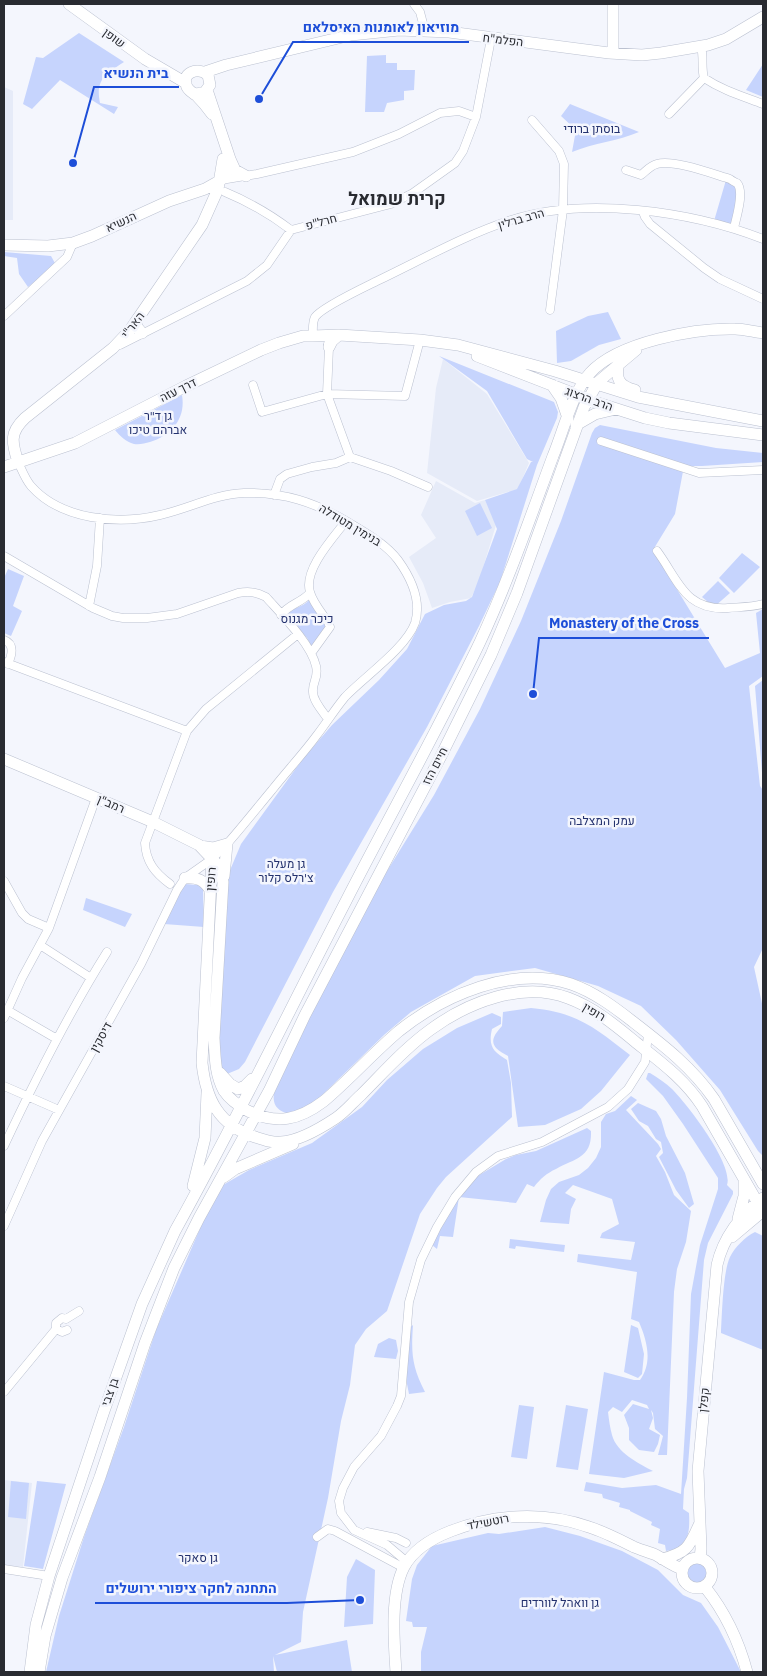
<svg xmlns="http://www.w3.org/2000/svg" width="767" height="1676" font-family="'IBM Plex Sans',Heebo,sans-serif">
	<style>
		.built { fill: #e6ebf8 }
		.green { fill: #c6d4fd }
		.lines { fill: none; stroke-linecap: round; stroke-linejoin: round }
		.street-casing { stroke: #bbc1d0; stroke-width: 9 }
		.secondary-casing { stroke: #bbc1d0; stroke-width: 12 }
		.street { stroke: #fff; stroke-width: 8 }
		.secondary { stroke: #fff; stroke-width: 11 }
		.labels { text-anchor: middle; stroke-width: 5; stroke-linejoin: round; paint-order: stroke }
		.street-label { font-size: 12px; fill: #292b31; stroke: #f4f6fd }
		.park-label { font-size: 12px; fill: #23316e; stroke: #f4f6fd }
		.district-label { font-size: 18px; font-weight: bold; fill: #292b31; stroke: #f4f6fd }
		.leader { fill: none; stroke: #1d4ed8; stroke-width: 2 }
		.callout-dot { fill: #1d4ed8; stroke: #f4f6fd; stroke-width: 2 }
		.callout-label { font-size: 14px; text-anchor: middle; font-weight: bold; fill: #1d4ed8; stroke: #f4f6fd; stroke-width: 5; stroke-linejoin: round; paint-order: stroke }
	</style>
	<rect width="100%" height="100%" fill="#f4f6fd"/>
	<!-- built -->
	<path class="built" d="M4,87L13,91V220H4Z
		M443,359L487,394L529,463L518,489L477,501L427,473L436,388Z
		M436,481L475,503L485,500L496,525L479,581L471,598L450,602L432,608L423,583L409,557L436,538L421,515Z
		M4,1480L32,1483L23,1567L4,1565Z"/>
	<!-- green -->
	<path class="green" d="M79,33L124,62C106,74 95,79 100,103L118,107L114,114L60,80L32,109L23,104L36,57L43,58Z
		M386,55V63H397V70H415L414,90L404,91V100L387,103L384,112H365L367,56Z
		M763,64V97L746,90Z
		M570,104L639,132C618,141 594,143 572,152L576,130L561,116Z
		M726,180L737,186L738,194L733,227L714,221Z
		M4,252L51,256L56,265L28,287L19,274L17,258L4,256Z
		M608,312L621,339L599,345L571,361L557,363L556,331L588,316Z
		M439,356L554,402L558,412L557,418L537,465L500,582L479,626L427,727L333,892L245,1062L239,1069L227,1074L220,1066L217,1040L228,875L241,844L302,760L332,725L379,680L407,649L425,614L444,605L466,601L472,597L497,529L485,500L517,489L531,462H533L527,459L487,391Z
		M182,395C186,418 172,435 150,442C145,443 140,445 134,444C126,442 120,436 115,430Z
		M600,425L716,448L763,453V462L702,466H684L675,514L653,550L725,668L760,653L756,613L763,609V676L749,686L760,786L763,790V948L754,967L763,1008V1156L758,1151L720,1090L676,1040L641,1006L598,986L535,968L475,976L411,1012L384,1035L312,1105L290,1114C276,1111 271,1104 275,1089L345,939L434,795L480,709L521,621L561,521L592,433L595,428Z
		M480,503L492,528L477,536L465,511Z
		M742,553L760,567L734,593L719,578Z
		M8,569L24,576L13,606L22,611L11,636L4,633V578Z
		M718,581L730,593L714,607L702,597Z
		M309,600L326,625L325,629L312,647L307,638L285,614C292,608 302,608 309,600Z
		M763,680V785L755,686Z
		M185,884L198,885L203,889L204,927L164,924L176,896Z
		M86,898L132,914L125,927L83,910Z
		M531,1008C577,1012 595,1028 630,1055L601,1091L581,1109L545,1125L518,1127L508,1056C490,1047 489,1040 502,1026L503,1012Z
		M492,1013L501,1017V1024L492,1029C488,1046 493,1052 507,1060L511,1083L512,1117L446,1177L437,1188L420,1214L387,1311L366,1329L355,1345L350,1385L341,1421L328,1498L303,1612L301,1642L275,1655L347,1640L352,1672H277L273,1656L274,1672H46L59,1616L84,1537L124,1427L156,1330L209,1208L223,1185L249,1170L312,1143L362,1107L387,1080L423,1049L457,1028Z
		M648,1073H650C658,1078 666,1083 672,1089C688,1105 734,1165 727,1185L733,1191V1194L708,1243L704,1260L687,1478L684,1489L683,1509L689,1513C690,1532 689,1549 666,1551L665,1545L658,1543L660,1529L651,1525L652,1522L630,1511V1510L619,1507L620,1503L603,1498L602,1494L584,1491L586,1482L622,1488L656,1485L681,1494L687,1398L691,1294L700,1245L718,1189V1178L683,1124L663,1096L646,1079Z
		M631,1096L637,1100L626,1110L658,1144L661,1149L656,1156L665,1172L674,1195L691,1211L686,1242L677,1269L674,1292L667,1455H658L663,1436L655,1429L653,1413L651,1410L653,1418L649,1429L660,1435L658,1444L654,1452L639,1450L629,1440V1428L624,1415L633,1404L649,1409L647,1405L632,1400L622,1412L613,1407L608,1412C609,1420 610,1428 612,1435C617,1453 638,1463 653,1471L624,1478L589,1474L604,1372L634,1380H640C653,1362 647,1341 639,1322L631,1319L637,1272L577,1262L578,1254L631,1260L635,1242L600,1238L602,1233L619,1224L612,1199L573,1185L565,1193L576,1199L571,1209L569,1224L540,1222L546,1200L551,1189L559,1182L579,1175L588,1168L596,1158L601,1147V1122L606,1114L615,1111Z
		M638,1103L656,1111L661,1119L666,1136L685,1173L694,1204L689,1208L676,1190L659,1157L663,1153L661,1142L656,1139L648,1126L639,1121L631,1109Z
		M587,1128L591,1131C592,1158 576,1158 556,1169C547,1173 540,1179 534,1187L527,1184L516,1203L459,1197L453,1237L440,1236L437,1249L432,1245L458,1194L476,1177L506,1159L516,1155L536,1151Z
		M755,1232L763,1236V1350L721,1333C722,1315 723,1271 730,1257C735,1247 745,1237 755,1232Z
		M510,1239L565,1245L564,1252L516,1246L515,1249L509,1248Z
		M413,1325C411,1354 412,1366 425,1392L409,1394L405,1374L407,1330Z
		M631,1325L638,1328L644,1354L642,1374L638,1378L624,1372Z
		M389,1338L396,1340L398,1351L396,1359L374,1357L378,1344Z
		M519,1405L534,1407L527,1459L511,1457Z
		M566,1405L588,1409L578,1470L556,1467Z
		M11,1481L29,1483L26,1519L8,1517Z
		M37,1481L66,1484L43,1569L24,1566Z
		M545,1527L580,1536L622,1551L658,1570L683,1595L701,1603L718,1627L741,1672H421V1652L427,1627H413L412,1622L406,1621L412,1579L417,1565L432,1546L488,1533L499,1534Z
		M356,1559L375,1570L373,1624L344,1627L347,1577Z
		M686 1574a11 11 0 1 1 22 0a11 11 0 1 1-22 0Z"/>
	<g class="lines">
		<defs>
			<path id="street" d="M414,4L420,12L425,31
				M701,47C704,57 701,67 704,78C722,90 742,96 763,104
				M669,114L704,78
				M532,120L559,151L564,164L563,210L550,310
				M626,170L641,175C646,171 651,165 657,164C673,159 713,174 730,179C731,180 736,183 737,183C745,192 736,218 734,228
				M221,180L257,174L353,152L399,134L440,113L459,111L476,117
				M225,192C249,202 270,214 291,230
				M643,212L645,217L650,224L704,268L720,279L763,299
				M4,316L67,257L73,243
				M313,336C313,329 312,323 315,317C322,307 365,287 377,281C421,260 465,235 511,220C585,196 691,211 763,239
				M328,344L329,347L327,394L350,457
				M120,345L247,281L267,265L291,230L391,204L413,193L455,163L463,151L476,117L491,39
				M253,385L262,412L327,394L405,396L420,340
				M601,441L699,473L763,470
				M274,495L280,479L287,474L312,467L336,463L350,457L391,471L428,487
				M657,551C679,581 685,611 728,608C740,607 752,607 763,604
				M4,556L93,608L112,616L123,618H147L177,614L238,593C249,591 256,592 266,597C282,615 311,644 316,666C319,678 312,682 313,692C313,701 323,712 328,719
				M89,606L97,566L100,518
				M281,615C289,604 301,603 310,593
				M4,640C15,644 12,655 8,664
				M312,652L330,627L328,622C322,613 313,603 310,592C303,570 333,538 346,521
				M4,662L187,731
				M4,881L22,913L28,919L49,928
				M170,884C155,873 146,862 145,843L187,731L206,709L298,634
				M40,945L91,978
				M7,1010L57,1039
				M4,1018L22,978L49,928L96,798
				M4,1086L59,1110
				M4,1146C35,1080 68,1014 107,952
				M4,1226L42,1141L141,964L177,890L185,878L212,859L227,844C242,827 257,808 272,790C287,771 303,754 317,735C327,722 335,709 345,697C364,677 406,648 415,623C422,600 411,578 398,560C386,544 366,533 348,522C314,502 284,492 244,493C215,494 188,509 160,515C118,525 61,520 31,486C25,479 22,470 18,462
				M67,1330L62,1332L56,1329V1323L62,1318L66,1319L79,1311
				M4,1392L56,1329
				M367,1532L396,1538L406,1543
				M317,1537L328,1529L335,1531L404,1568
				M407,1562L387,1545L354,1530L341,1513L339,1501L343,1488L354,1467L381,1436L397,1406L401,1396L409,1302L421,1260L437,1227L455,1197L476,1172L498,1156L542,1142L608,1107L628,1089L645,1062L648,1034
				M4,1569L49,1576"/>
			<path id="secondary" d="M69,4L145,59L186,83
				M613,53V4
				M205,72L226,65L351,35L399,30L449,32L609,53L642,55L661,53L708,45L726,39L763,17
				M194,94L204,93L210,85L208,75C198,66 180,73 187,87C189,91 193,93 196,95C202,101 207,107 212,114
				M230,159L235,170L246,176
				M4,245L48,246L73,243L92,236L169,201L205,189L221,180L227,172L230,159L207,90
				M136,322L137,327L142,333
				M329,347L332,341L339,335
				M477,356L598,403L645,418L669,423L763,435
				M619,363C615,379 619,386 635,390
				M552,385L561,398L568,418
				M576,425L595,414L616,409
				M18,462C12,443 9,433 25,418L113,348L130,330L202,225L218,189L223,159
				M4,467L75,443L186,386L261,350L279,343L303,336H313L339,335L420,340L458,345L555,371L638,397L763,421
				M4,759L153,822L199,845L217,864L223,882L214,1038C215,1056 215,1075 224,1091C230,1100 239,1106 248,1111C277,1125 299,1120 324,1101C350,1079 373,1053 399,1031C444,995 513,965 571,984C594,992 614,1007 632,1021C663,1045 692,1067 714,1099L763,1184
				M200,846L213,848L227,844L224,876
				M212,859L202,1063C206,1100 219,1125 255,1137C264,1140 272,1143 281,1142C300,1141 321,1128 336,1118C345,1112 353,1102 361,1095C383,1073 405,1048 430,1030C468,1002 522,981 568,998C595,1008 616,1026 638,1044C662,1063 685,1080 702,1106L763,1212
				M185,878C197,877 204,880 210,890
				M220,1073L230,1084L238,1089L245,1086L252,1079
				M224,1177L235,1169L293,1144
				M193,1186L205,1138L207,1093
				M738,1219L744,1196V1179
				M732,1237L763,1211
				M682 1573a15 15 0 1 1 30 0a15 15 0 1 1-30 0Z
				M700,1558L701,1549L698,1471L717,1265C723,1238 741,1214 763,1198
				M662,1559C686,1553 689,1548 699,1525
				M705,1587C725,1612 739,1642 747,1672
				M30,1672L36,1625L49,1576L104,1411L142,1304L175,1231C235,1123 289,1011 346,901C390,815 438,730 480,642C508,582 530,518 553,456C563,432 573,391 590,373C618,342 695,328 735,329C744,329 754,332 763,333
				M39,1672L45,1636L62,1578L100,1477L145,1343L174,1268L199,1218L269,1091L305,1015L440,758L491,655L517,593L584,407L598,382L636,350
				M396,1672C394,1642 390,1594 404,1567C414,1548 433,1538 451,1531C495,1514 544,1511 589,1527C605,1532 620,1540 634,1547C641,1550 649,1552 656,1555C665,1560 673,1566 682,1569"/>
		</defs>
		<!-- street casing -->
		<use href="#street" class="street-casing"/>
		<!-- secondary casing -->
		<use href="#secondary" class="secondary-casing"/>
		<!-- street -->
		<use href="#street" class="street"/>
		<!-- secondary -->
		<use href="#secondary" class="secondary"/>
	</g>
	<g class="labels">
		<!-- street labels -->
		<g class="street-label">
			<text transform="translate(114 38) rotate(36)" y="4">שופן</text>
			<text transform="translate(503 40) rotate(7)" y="4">הפלמ"ח</text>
			<text transform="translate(521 219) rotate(-16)" y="4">הרב ברלין</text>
			<text transform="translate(121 222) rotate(-25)" y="4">הנשיא</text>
			<text transform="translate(321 222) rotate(-15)" y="4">חרל"פ</text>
			<text transform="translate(133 325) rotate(-52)" y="4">האר"י</text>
			<text transform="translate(178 390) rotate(-26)" y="4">דרך עזה</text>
			<text transform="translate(589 399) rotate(20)" y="4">הרב הרצוג</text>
			<text transform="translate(350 525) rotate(31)" y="4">בנימין מטודלה</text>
			<text transform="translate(435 766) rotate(-62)" y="4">חיים הזז</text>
			<text transform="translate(111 804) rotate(23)" y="4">רמב"ן</text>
			<text transform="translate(211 879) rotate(-85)" y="4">רופין</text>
			<text transform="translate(594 1012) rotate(31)" y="4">רופין</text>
			<text transform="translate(101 1037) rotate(-61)" y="4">דיסקין</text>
			<text transform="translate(110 1392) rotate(-70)" y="4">בן צבי</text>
			<text transform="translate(704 1400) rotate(-84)" y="4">קפלן</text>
			<text transform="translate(488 1522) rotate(-11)" y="4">רוטשילד</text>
		</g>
		<!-- park labels -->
		<g class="park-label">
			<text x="592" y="133">בוסתן ברודי</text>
			<text x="158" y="420">גן ד"ר<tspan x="158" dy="14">אברהם טיכו</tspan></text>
			<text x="307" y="623">כיכר מגנוס</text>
			<text x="602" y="825">עמק המצלבה</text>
			<text x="286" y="868">גן מעלה<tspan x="286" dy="14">צ'רלס קלור</tspan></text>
			<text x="198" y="1562">גן סאקר</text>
			<text x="560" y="1607">גן וואהל לוורדים</text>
		</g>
		<!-- district labels -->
		<g class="district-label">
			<text x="397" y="205">קרית שמואל</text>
		</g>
	</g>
	<!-- callouts -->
	<path class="leader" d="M259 99L293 42H469M73 163L94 87H179M533 694L539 638H709M360 1600L287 1603H95"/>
	<g class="callout-dot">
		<circle cx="259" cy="99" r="5"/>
		<circle cx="73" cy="163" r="5"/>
		<circle cx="533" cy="694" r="5"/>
		<circle cx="360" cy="1600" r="5"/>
	</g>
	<g class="callout-label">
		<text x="381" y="32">מוזיאון לאומנות האיסלאם</text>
		<text x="136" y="78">בית הנשיא</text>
		<text x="624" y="628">Monastery of the Cross</text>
		<text x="191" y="1593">התחנה לחקר ציפורי ירושלים</text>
	</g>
	<!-- border -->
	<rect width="767" height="1676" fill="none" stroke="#292b31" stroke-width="10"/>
</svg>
